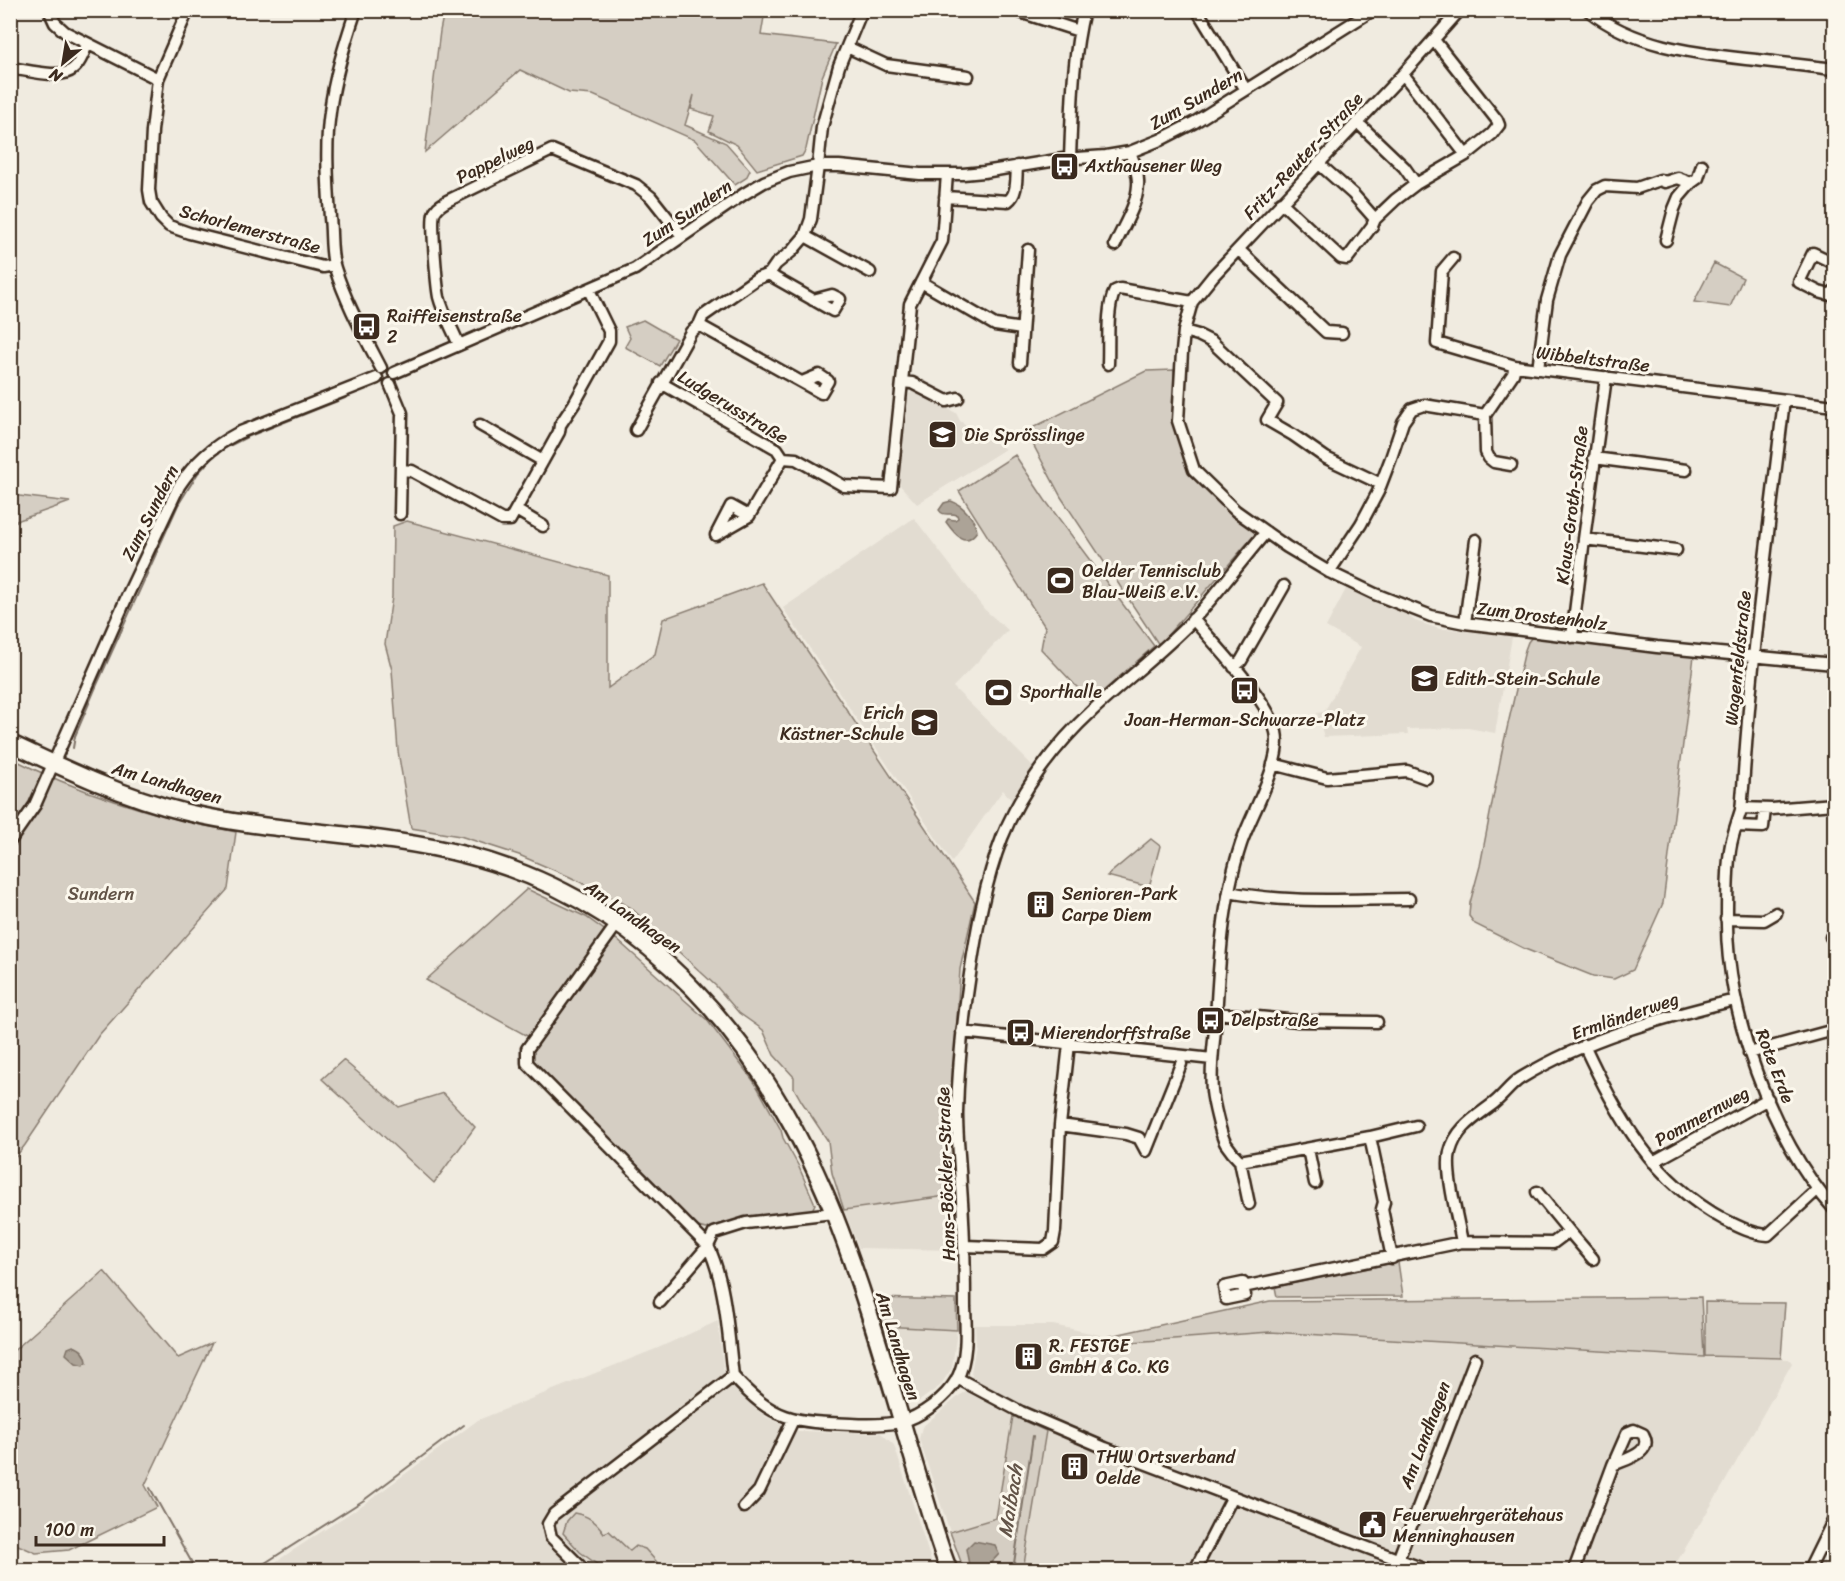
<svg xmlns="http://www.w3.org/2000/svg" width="1845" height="1581" font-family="Sriracha,sans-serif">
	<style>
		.built { fill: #e2dcd1 }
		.green { fill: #d5cec3; stroke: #887c70; stroke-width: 1.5 }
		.water { fill: #aca397; stroke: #7f7367; stroke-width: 1.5 }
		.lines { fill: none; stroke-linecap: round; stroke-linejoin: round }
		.stream { stroke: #7f7367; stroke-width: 2 }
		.street-casing { stroke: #3b2a1e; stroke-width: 15 }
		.secondary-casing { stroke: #3b2a1e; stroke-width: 20 }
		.street { stroke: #fbf7ec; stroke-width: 10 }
		.secondary { stroke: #fbf7ec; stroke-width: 15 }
		.labels { text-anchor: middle; stroke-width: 6; stroke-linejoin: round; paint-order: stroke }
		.street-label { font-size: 18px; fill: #3b2a1e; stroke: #fbf7ec }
		.poi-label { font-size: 18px; fill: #3b2a1e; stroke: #fbf7ec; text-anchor: start }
		.park-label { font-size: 18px; fill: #625347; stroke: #fbf7ec }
		.water-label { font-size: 20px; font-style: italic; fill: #635448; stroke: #fbf7ec }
	</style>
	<rect width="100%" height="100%" fill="#f0ebe0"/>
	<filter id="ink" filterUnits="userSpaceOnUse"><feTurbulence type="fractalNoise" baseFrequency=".0167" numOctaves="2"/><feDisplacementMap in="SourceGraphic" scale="12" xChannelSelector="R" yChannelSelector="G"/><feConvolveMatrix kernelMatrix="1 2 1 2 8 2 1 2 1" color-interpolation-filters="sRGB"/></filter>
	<g filter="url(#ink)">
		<!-- built -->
		<path class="built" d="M913,390L956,413L960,421L1005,449L917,504L898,483L906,397Z
			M914,518L984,609L1008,630L953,687L1034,767L1013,802L1003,790L952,862L783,608Z
			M1346,589L1405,613L1415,621L1440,629H1450L1512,637L1495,733L1468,728L1407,729L1408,734L1324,737L1317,713L1324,712L1361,647L1326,627Z
			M954,1195V1250L859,1248L844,1210Z
			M718,1321L724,1375L742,1397L766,1417L798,1431L881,1433L894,1445L934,1570H263L370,1500L478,1420L658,1348Z
			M975,1325H1053L1100,1335L1104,1344L1270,1332L1704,1357L1789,1359L1792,1363L1721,1489L1672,1570H1441L1107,1443L1023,1406L975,1381L971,1373L976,1345Z
			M882,1326L957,1330L952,1368L940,1386L918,1402L911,1403L905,1399Z
			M966,1392L1013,1416L996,1518L950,1532L919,1439L922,1427L960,1395Z
			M1046,1431L1103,1454L1406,1570H1023Z"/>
		<!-- green -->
		<path class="green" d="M444,11H765L761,35L836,44L822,77L806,149L802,156L757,170L737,145L709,131L714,116L691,109L694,95L685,125L726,143L750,170L746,178L735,185L695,140L593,95L569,93L520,70L425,152L440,31Z
			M1714,263L1743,278L1730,307L1694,302Z
			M643,320L676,339L660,366L625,347L630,338L625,327Z
			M1174,370L1175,424L1191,473L1232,516L1256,533L1159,645L1061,497L1026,431L1146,371Z
			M1015,455L1045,500L1154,646L1091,702L1041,649L1045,627L959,491Z
			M11,495L70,502L11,523Z
			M407,521L608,575V688L655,654L663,619L762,583L975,902L960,969L951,1116L954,1195L844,1210L832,1173L828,1141L802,1102L794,1088V1077L774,1055L763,1030L739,1013L716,986L630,907L570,877L519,855L460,836L411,828L398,751L392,670L385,644L392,597L393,526Z
			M1532,637L1694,656L1663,903L1633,970L1614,979L1593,976L1525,949L1475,924L1469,916L1470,903L1480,866L1503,746L1525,650L1528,642Z
			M11,758C83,795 157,817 236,832L228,889L99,1035L25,1145L11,1163Z
			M1151,839L1160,846L1149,887L1107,876Z
			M527,889L586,917L607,932L529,1037L426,980Z
			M615,938L707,1020L755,1083L781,1130L783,1138L798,1165L815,1204L811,1212L747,1219L706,1229L694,1226L532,1062L531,1053Z
			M343,1060L399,1107L443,1093L475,1127L434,1183L322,1079Z
			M828,1220L830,1222L852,1281L889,1401L885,1398L855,1299Z
			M1398,1262L1403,1296L1277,1297L1275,1287Z
			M104,1271L178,1358L212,1343L145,1485L157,1507L69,1550L36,1553L11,1542L10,1354Z
			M1701,1297L1704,1357L1270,1332L1104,1344L1101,1338L1270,1301Z
			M874,1298L956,1300L957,1330L882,1326Z
			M1705,1302L1785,1303L1781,1358L1705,1356Z
			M1013,1416L1046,1431L1023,1570H964L950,1532L996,1518Z
			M574,1513C587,1515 597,1522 604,1533L609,1531L630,1551L636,1546L645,1549L664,1570H605L580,1552L563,1533L567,1521Z"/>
		<!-- water -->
		<path class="water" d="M951,501C963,505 975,519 977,531C965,549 954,533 946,522L948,519L955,520L958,518L957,515C950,512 943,517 939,510L944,503Z
			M73,1346C80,1348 86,1353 87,1362L83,1365L76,1363L66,1354L68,1348Z
			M974,1541L995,1545L999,1554L984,1570H970L966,1549Z"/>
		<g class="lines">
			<!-- stream -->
			<path class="stream" d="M73,748L75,736L95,689L178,505L198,473L212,458L225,448L247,437L345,398
				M150,1488L196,1570
				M254,1570L364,1500L464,1425
				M1013,1570L1033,1436"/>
			<defs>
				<path id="street" d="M49,10L55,23L65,32L158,79
					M188,10L158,79L152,131L149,190L151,202L161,218L169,226L189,233L323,267L334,265
					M356,10C345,43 334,78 330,112C325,147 328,183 330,218C332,234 330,253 335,268C346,303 364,335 381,368
					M1014,10L1079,31
					M1197,10L1246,90
					M1460,10L1403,74L1213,276L1192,302L1184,331L1182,352L1178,421L1194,470L1236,511L1287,547L1329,572L1375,594L1431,616L1465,623L1657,647L1834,664
					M1588,10C1633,46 1692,53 1746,59C1776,62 1805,66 1834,69
					M847,47L886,65L968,76
					M10,68C27,70 60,80 73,69C80,64 84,53 87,44
					M1403,74L1466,155
					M1357,122L1404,167L1416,184
					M1070,158C1072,109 1072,59 1084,10
					M1318,163L1353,194L1375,219
					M945,197L1008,201C1018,194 1016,177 1017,166
					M1281,202L1341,258L1347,259L1372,226L1375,219L1395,200L1416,184L1466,155L1492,134L1499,125L1497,120L1434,40
					M805,236L870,272
					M1666,240L1674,209L1679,197L1691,183L1698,178L1702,165
					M1115,245C1123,226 1137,206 1138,185C1139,174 1134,162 1130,152
					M1239,250L1326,332L1342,333
					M1453,258L1442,271L1437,343L1515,366L1834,406
					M1834,263L1813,253L1799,282L1819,292L1830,295L1834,291
					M769,274L775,278L833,311L840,299L832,295L813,300
					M921,282L995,325L1022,329
					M699,325L821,393L828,381L819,375L802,382
					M1184,331L1198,335L1212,342L1277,403L1267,420L1293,435L1326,458L1381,484
					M459,345C453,330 443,313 439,297C437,287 431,222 434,214C436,207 441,205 447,201L552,150L636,185L651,197L682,236
					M1020,363L1028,250
					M1108,364C1109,345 1106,307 1115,291L1120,289L1192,302
					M1538,369L1547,300L1560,255L1588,201L1597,190L1605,186L1637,188L1660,180L1665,182L1678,178L1691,183
					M394,373L635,269L744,194L764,182L789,172L818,166H839L920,174H963L984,172L1063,159L1106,156L1130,152L1160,140L1195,122L1373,10
					M902,382L912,383L947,401L958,398
					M661,383L777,449L783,458
					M390,384L402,413L400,514
					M1784,400C1769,529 1751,658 1743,788C1742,795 1742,803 1741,810C1737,823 1732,836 1730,850C1727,872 1727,895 1727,917C1725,1011 1772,1140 1834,1209
					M480,425L543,461
					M636,430L691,332L699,325L703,316L756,279L769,274L776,264L792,251L805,236L811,219L818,166L822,127L839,66L862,10
					M783,458L796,459L844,486L891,488L910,304L942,241L947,174
					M1594,458L1686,470
					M1511,465L1494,462L1489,458L1486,452L1485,415L1513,374L1515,366
					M402,470L412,471L502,520H510L559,432L560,425L574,404L609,341V331L589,290
					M516,510L543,526
					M749,516L731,506L716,535L749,516L783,458
					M1584,539L1676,550
					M1329,572L1361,524L1378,492L1391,458L1403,422L1412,409L1424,405L1485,415
					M1193,619C1216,646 1268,699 1276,732C1283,762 1251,814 1241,844C1223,898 1219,962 1216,1019C1214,1043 1210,1067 1212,1091C1213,1101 1221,1137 1226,1144C1230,1150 1235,1156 1240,1161L1370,1137L1416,1126
					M1465,623L1476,540
					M1572,637L1584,539L1606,377
					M1234,667L1241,661L1284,586
					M1273,764L1327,778L1407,771L1426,778
					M1741,808L1772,809L1834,804
					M1736,826L1763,827L1765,809
					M10,841L35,805L129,592L179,486C195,462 212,447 238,433L377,378
					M1229,892C1288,904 1349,899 1409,899
					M1726,919L1764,920L1776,913
					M617,924L527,1049V1063L708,1246C726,1283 728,1335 733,1376
					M1831,937H1834
					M1216,1013L1298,1021L1377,1022
					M962,1032L1212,1059
					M1584,1045C1618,1117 1652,1181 1725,1220C1739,1227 1753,1234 1768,1235L1817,1190
					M1749,1053L1834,1030
					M1060,1125L1126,1134L1139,1138L1146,1151L1181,1064
					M1370,1137L1384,1202L1382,1209L1392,1258
					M1308,1149L1315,1183
					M1240,1161L1249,1204
					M1653,1162L1768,1099
					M1537,1192L1569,1231
					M1462,1242C1458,1220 1445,1172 1450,1152C1456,1128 1476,1117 1494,1103C1504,1095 1511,1084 1521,1078C1587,1038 1661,1018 1735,1000
					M965,1246L1043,1249L1053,1242L1055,1231L1060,1125L1069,1044
					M1243,1287L1245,1295L1226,1299L1224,1287L1243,1283V1287L1462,1242L1553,1243L1569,1231L1593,1259
					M660,1302L708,1246L714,1233L746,1223L833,1213
					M957,1378L1021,1412L1105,1448L1426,1570
					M744,1507L759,1491L793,1420
					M1822,1546L1834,1552
					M1398,1560L1475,1359
					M580,1566L551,1537L548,1524L554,1514L733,1376C773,1421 794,1422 851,1424C867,1425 884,1425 900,1422C921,1417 946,1398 957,1379C968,1358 966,1330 965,1307C965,1267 964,1226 961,1186C960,1162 957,1137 957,1113C958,1066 963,1020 970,974C977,928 985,882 1002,838C1021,790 1055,745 1093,710C1125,680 1161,653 1192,621C1218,593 1241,561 1266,532
					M1195,1570L1232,1498
					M1574,1570L1613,1465L1627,1433L1634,1430L1643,1434C1654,1453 1626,1459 1613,1465
					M1809,1570L1834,1519"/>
				<path id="secondary" d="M10,743C67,770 124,797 185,812C277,834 373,831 466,855C648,901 766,1045 834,1214C869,1302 893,1395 921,1485C930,1513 938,1543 949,1570"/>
			</defs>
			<!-- street casing -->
			<use href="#street" class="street-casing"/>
			<!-- secondary casing -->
			<use href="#secondary" class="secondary-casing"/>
			<!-- street -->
			<use href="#street" class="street"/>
			<!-- secondary -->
			<use href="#secondary" class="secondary"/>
		</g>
	</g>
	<!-- icons -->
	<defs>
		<symbol id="bus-square" viewBox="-11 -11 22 22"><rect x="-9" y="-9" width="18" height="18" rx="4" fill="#3b2a1e" stroke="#fbf7ec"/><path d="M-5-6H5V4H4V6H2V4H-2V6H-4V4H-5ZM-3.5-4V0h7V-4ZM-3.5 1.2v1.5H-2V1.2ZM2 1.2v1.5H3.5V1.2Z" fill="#fff"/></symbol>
		<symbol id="school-square" viewBox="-11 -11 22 22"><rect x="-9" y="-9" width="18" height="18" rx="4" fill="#3b2a1e" stroke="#fbf7ec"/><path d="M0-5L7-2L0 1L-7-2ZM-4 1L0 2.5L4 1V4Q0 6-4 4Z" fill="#fff"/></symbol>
		<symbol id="stadium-square" viewBox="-11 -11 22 22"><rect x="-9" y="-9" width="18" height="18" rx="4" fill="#3b2a1e" stroke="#fbf7ec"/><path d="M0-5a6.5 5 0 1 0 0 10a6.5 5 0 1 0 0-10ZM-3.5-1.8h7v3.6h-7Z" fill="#fff"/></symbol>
		<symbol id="building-square" viewBox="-11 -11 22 22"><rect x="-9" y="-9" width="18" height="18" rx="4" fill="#3b2a1e" stroke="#fbf7ec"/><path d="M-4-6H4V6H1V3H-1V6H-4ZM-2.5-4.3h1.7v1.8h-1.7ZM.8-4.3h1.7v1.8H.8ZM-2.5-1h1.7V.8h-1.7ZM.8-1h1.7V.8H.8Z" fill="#fff"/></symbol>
		<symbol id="civic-square" viewBox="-11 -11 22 22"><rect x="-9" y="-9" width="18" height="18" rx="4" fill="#3b2a1e" stroke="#fbf7ec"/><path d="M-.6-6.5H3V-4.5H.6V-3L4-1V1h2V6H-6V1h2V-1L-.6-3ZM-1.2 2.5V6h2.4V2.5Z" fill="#fff"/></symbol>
	</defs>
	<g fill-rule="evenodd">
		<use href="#bus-square" x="1048" y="150" width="33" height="33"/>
		<use href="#bus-square" x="350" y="310" width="33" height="33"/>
		<use href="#school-square" x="926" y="418" width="33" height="33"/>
		<use href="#stadium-square" x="1044" y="564" width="33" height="33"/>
		<use href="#school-square" x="1408" y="662" width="33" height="33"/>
		<use href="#bus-square" x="1228" y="674" width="33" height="33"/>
		<use href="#stadium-square" x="982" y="676" width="33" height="33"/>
		<use href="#school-square" x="908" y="706" width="33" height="33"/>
		<use href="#building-square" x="1024" y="888" width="33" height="33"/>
		<use href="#bus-square" x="1194" y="1004" width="33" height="33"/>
		<use href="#bus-square" x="1004" y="1016" width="33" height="33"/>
		<use href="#building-square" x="1012" y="1340" width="33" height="33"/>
		<use href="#building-square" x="1058" y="1450" width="33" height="33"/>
		<use href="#civic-square" x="1356" y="1508" width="33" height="33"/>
	</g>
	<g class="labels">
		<!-- street labels -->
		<g class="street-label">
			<text transform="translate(1196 99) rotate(-30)" y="6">Zum Sundern</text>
			<text transform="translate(1303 156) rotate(-47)" y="6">Fritz-Reuter-Straße</text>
			<text transform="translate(495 160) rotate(-26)" y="6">Pappelweg</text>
			<text transform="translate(687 213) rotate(-34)" y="6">Zum Sundern</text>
			<text transform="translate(250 229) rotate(15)" y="6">Schorlemerstraße</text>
			<text transform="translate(1593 359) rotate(7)" y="6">Wibbeltstraße</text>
			<text transform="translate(733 407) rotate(31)" y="6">Ludgerusstraße</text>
			<text transform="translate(1572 505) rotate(-83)" y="6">Klaus-Groth-Straße</text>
			<text transform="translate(150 513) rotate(-63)" y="6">Zum Sundern</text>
			<text transform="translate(1542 616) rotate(7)" y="6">Zum Drostenholz</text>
			<text transform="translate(1738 658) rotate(-84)" y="6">Wagenfeldstraße</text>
			<text transform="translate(167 783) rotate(16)" y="6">Am Landhagen</text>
			<text transform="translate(633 917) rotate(35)" y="6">Am Landhagen</text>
			<text transform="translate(1625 1016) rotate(-19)" y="6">Ermländerweg</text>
			<text transform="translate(1775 1066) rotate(69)" y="6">Rote Erde</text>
			<text transform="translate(1702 1116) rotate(-29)" y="6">Pommernweg</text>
			<text transform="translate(946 1174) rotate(-92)" y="6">Hans-Böckler-Straße</text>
			<text transform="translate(898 1346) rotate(73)" y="6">Am Landhagen</text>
			<text transform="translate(1425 1435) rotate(-69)" y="6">Am Landhagen</text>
		</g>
		<!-- poi labels -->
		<g class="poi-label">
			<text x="1085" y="172">Axthausener Weg</text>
			<text x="387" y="322">Raiffeisenstraße<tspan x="387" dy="21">2</tspan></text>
			<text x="964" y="441">Die Sprösslinge</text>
			<text x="1082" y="577">Oelder Tennisclub<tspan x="1082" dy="21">Blau-Weiß e.V.</tspan></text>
			<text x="1445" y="685">Edith-Stein-Schule</text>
			<text x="1020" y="698">Sporthalle</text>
			<text x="904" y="719" text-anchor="end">Erich<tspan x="904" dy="21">Kästner-Schule</tspan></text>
			<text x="1245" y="726" text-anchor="middle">Joan-Herman-Schwarze-Platz</text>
			<text x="1062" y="900">Senioren-Park<tspan x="1062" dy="21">Carpe Diem</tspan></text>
			<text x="1231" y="1026">Delpstraße</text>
			<text x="1041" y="1039">Mierendorffstraße</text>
			<text x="1049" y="1352">R. FESTGE<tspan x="1049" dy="21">GmbH &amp; Co. KG</tspan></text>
			<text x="1096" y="1463">THW Ortsverband<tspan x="1096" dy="21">Oelde</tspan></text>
			<text x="1393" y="1521">Feuerwehrgerätehaus<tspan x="1393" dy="21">Menninghausen</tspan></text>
		</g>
		<!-- park labels -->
		<g class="park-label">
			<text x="101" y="900">Sundern</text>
		</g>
		<!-- water labels -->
		<g class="water-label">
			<text transform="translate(1010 1501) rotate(-81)" y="7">Maibach</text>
		</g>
	</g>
	<!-- margin -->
	<rect width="1845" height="1581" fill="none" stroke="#fbf7ec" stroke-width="36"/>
	<rect x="18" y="18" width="1809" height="1545" fill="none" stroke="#3b2a1e" stroke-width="2" filter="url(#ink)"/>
	<!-- north arrow -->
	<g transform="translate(63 63) rotate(210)" stroke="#fbf7ec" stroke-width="4.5" paint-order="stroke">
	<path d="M0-4.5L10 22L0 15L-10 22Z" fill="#3b2a1e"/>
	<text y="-9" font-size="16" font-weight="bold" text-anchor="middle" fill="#3b2a1e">N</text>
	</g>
	<!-- scale -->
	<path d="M36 1536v9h128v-9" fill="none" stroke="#3b2a1e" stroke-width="3"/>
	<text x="45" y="1536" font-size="18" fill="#3b2a1e" stroke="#fbf7ec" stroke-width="4.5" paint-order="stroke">100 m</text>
</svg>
